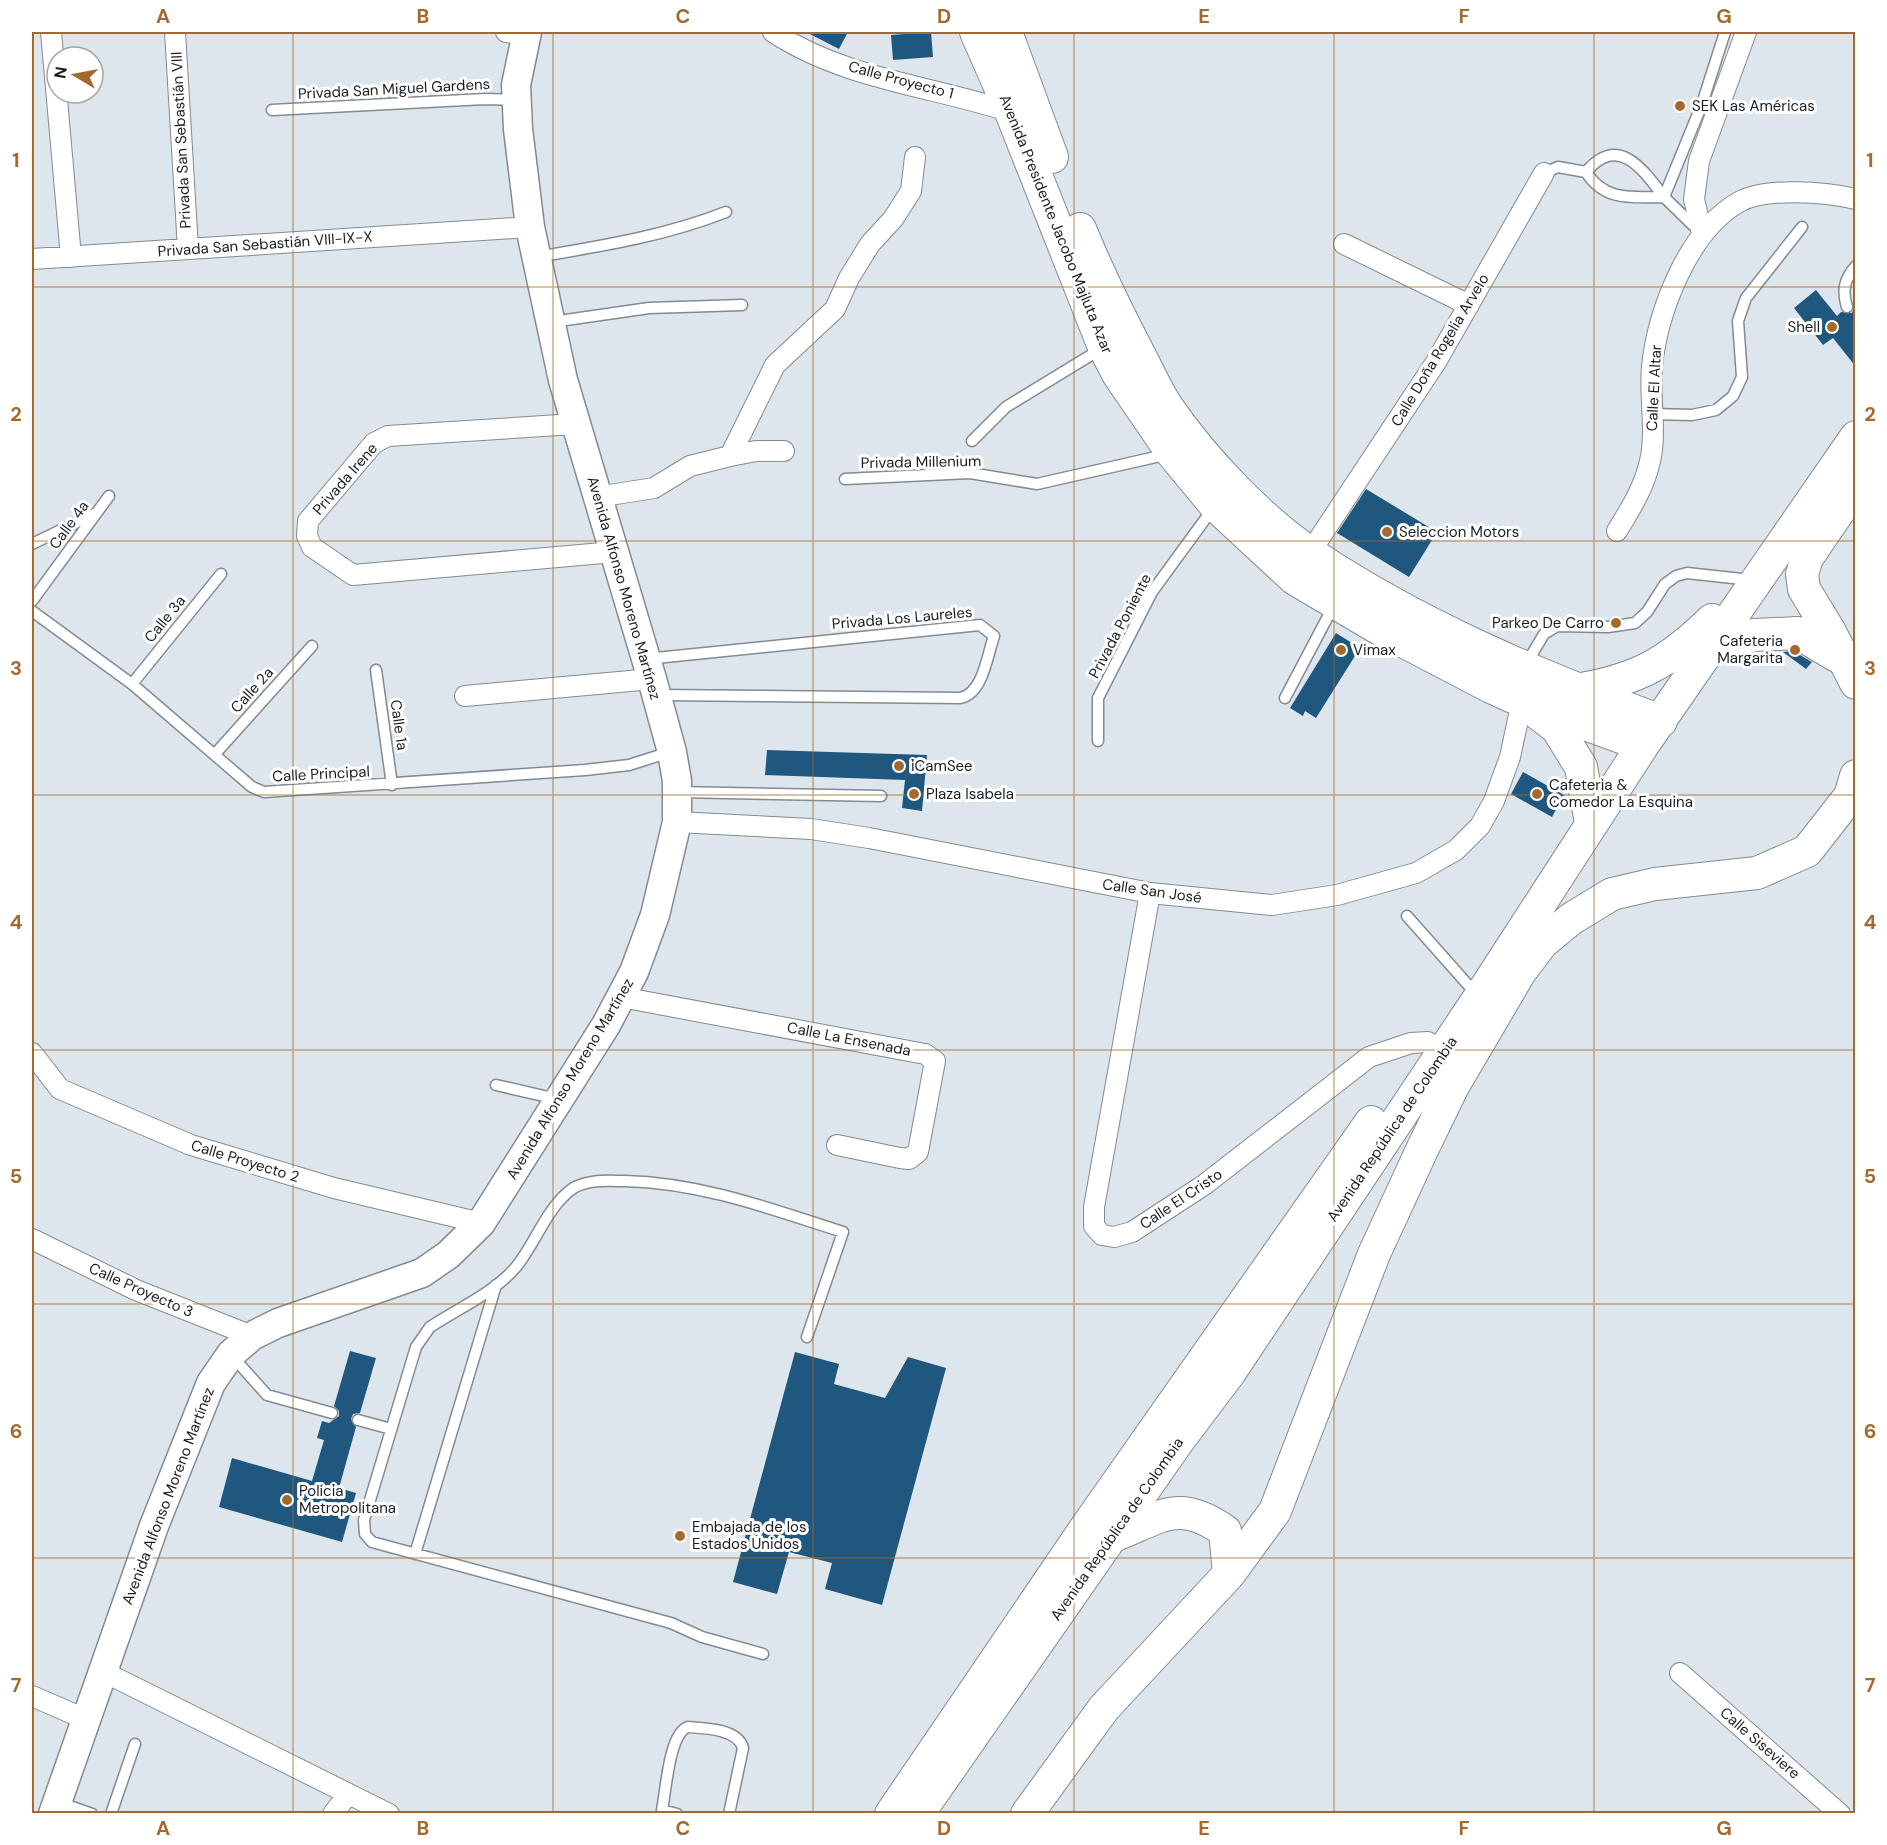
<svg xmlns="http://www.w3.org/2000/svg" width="1887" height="1845" font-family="'DM Sans',sans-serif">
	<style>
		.building { fill: #20577e }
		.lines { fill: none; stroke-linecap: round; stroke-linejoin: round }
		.service-casing { stroke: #838a90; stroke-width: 13 }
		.minor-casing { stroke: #838a90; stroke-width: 22 }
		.secondary-casing { stroke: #838a90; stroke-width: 31 }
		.primary-casing { stroke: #838a90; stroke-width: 34 }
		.service { stroke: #fff; stroke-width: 10 }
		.minor { stroke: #fff; stroke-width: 20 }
		.secondary { stroke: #fff; stroke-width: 28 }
		.primary { stroke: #fff; stroke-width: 32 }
		.grid { fill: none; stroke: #a4692b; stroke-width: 1.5; stroke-opacity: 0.55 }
		.poi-dot { fill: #a4692b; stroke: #fff; stroke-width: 2 }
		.labels { text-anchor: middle; stroke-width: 6; stroke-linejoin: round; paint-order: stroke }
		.street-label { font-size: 15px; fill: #1a1d1f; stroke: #fff }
		.poi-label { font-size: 15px; fill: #1a1d1f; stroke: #fff; text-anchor: start }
		.neatline { fill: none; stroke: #a4692b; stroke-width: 2 }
		.grid-label { font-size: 20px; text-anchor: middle; font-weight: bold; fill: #a4692b }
	</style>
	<rect width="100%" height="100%" fill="#dee6ed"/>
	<!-- building -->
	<path class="building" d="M806,32H848L839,49Z
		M931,32L933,57L893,60L891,35Z
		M1816,290L1837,316L1841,312L1852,313L1856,301V367L1833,338L1823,345L1794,308Z
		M1366,489L1437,532L1409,577L1337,533Z
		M1336,633L1360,648L1316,718L1305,711L1303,716L1290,708Z
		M1793,651L1812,662L1806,669L1783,652Z
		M767,750L927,755L922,811L902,808L905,780L765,775Z
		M1523,772L1564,795L1552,817L1511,794Z
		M350,1351L376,1358L360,1413L353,1414L351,1419L356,1427L339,1488L356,1493L342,1542L219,1507L232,1458L312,1481L324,1440L317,1438L322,1421L329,1423L339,1416V1411L334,1406Z
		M795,1352L839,1364L834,1384L885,1398L908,1357L946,1368L882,1605L825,1589L832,1563L789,1552L777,1594L733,1582Z"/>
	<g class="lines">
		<defs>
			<path id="service" d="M272,110L485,99L516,100
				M1586,172C1618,134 1642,168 1664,197
				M1544,173L1558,167L1586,172C1605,202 1632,197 1664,197L1699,231
				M1664,197L1702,104L1725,32
				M537,257C602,246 665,236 726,212
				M1847,307C1842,291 1844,279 1856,266
				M552,322L649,308L742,305
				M1651,414L1692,415L1716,410L1733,396L1742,377L1738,321L1746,298L1802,227
				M972,441L1006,407L1101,349
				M845,479L970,473L1037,484L1169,454
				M32,544L96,513
				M32,601L109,496
				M32,611L132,684L252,787L264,792L585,770L629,765L670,752
				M646,659L980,625L994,636C987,656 983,694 960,698L658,695
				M1525,666L1544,634L1557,626L1608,627L1635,623L1647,612L1665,584L1676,576L1687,573L1751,580
				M376,670L392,785
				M132,684L221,574
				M1285,698L1334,605
				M1098,741V698L1152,592L1214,507
				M215,754L312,646
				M677,792L881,796
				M1407,916L1477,995
				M496,1085L557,1099
				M232,1356L267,1395L332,1413
				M358,1420L391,1429
				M415,1554L496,1285
				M763,1654L702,1637L671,1623L372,1542L365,1534L364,1520L416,1347L430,1327C457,1309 494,1293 516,1267C535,1244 547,1207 572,1189C587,1179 608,1181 625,1181C702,1183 771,1209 843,1232L807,1337
				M58,1802L92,1814
				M111,1814L135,1744
				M677,1814L662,1810C666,1791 669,1733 688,1727C705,1728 738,1729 743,1748L729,1814"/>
			<path id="minor" d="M51,32L71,257
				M175,32L188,249
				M506,32L527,34
				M773,32C844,79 932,86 1011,112L1017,110
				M1702,234L1694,199L1699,161L1746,32
				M1344,244L1469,305
				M32,259L530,227
				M575,424L388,436L374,443L308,521L307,536L312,547L353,575L614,552
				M730,456L756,451H784
				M597,497L654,488L690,466L730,456L775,365L835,309L849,278L870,244L893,219L911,191L915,157
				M1617,531C1631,508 1644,488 1650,461C1657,432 1649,397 1652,366C1658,311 1688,231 1739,202C1766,187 1826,192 1856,199
				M1305,560L1436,362L1544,173
				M465,696L652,679
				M677,822L811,829L869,838L1150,893L1272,905L1337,895L1416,873L1456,850L1480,826L1494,801L1510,757L1522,701
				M1150,893L1094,1207V1226L1102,1235L1114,1237L1132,1232L1204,1185L1369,1057L1411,1043L1428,1042
				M621,997L925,1054L935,1061L918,1152L909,1159L900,1158L837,1145
				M32,1053L60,1089L191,1145L334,1188L481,1223
				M32,1239L136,1290L252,1336
				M102,1671L389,1814
				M1680,1673L1840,1814
				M32,1696L85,1719
				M333,1814L348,1794"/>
			<path id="secondary" d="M53,1814L154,1526L211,1383L231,1354L252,1336L278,1323L422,1273L448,1255L481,1223L606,1025L634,972L655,915L677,822V781L672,752L652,679L563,380L530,227L518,129L516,85L527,32"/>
			<path id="primary" d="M976,32L1011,112L1104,347L1118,374L1172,453L1215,505L1295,579L1380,629L1491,687L1522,701L1643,745
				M1006,32L1052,157
				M1080,229C1098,273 1118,314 1140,356C1149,373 1157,392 1168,408C1203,459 1259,518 1310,553C1417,625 1540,677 1661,721
				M1856,486L1807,558L1802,574L1804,589L1830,632L1856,683
				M1708,648L1754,635L1798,633L1844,660
				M1576,690C1637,680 1668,663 1712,620
				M1535,711L1557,728L1581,767L1591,823
				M1113,1536C1162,1517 1178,1498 1225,1531L1229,1574
				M891,1814L1087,1526L1371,1122
				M918,1814L1178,1441L1230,1372L1479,998L1643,745L1856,437
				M1027,1814L1104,1708L1229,1574L1275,1511L1374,1254L1421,1152L1452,1088L1520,972L1542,943L1571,919L1612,894L1655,884L1757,873L1807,851L1850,796L1856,776"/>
		</defs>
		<!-- service casing -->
		<use href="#service" class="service-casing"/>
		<!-- minor casing -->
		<use href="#minor" class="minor-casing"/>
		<!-- secondary casing -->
		<use href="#secondary" class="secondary-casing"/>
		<!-- primary casing -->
		<use href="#primary" class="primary-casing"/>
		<!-- service -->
		<use href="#service" class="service"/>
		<!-- minor -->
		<use href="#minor" class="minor"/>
		<!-- secondary -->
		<use href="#secondary" class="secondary"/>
		<!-- primary -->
		<use href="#primary" class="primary"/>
	</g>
	<!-- grid -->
	<path class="grid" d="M293,32V1814M553,32V1814M813,32V1814M1074,32V1814M1334,32V1814M1594,32V1814M32,287H1856M32,541H1856M32,795H1856M32,1050H1856M32,1304H1856M32,1558H1856"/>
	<!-- markers -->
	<g class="poi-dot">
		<circle cx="1680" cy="106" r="6"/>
		<circle cx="1832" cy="327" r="6"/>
		<circle cx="1387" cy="532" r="6"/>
		<circle cx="1616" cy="623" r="6"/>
		<circle cx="1341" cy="650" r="6"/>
		<circle cx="1795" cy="650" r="6"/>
		<circle cx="899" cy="766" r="6"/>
		<circle cx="914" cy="794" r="6"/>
		<circle cx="1537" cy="794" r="6"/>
		<circle cx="287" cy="1500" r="6"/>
		<circle cx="680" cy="1536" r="6"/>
	</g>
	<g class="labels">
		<!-- street labels -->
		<g class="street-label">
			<text transform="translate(901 80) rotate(15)" y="5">Calle Proyecto 1</text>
			<text transform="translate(394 89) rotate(-3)" y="5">Privada San Miguel Gardens</text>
			<text transform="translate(181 140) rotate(-93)" y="5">Privada San Sebastián VIII</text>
			<text transform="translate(1056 224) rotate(68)" y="5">Avenida Presidente Jacobo Majluta Azar</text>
			<text transform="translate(265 244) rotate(-4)" y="5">Privada San Sebastián VIII-IX-X</text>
			<text transform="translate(1440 350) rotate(-59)" y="5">Calle Doña Rogelia Arvelo</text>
			<text transform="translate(1654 388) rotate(-87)" y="5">Calle El Altar</text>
			<text transform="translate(921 462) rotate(-1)" y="5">Privada Millenium</text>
			<text transform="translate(345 479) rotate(-49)" y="5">Privada Irene</text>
			<text transform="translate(69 525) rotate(-54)" y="5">Calle 4a</text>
			<text transform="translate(624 588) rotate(74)" y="5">Avenida Alfonso Moreno Martínez</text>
			<text transform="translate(902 618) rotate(-5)" y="5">Privada Los Laureles</text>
			<text transform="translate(165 619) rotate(-51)" y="5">Calle 3a</text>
			<text transform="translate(1120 626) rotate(-62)" y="5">Privada Poniente</text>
			<text transform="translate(252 690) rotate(-48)" y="5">Calle 2a</text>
			<text transform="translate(399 725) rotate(82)" y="5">Calle 1a</text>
			<text transform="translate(321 774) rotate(-3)" y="5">Calle Principal</text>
			<text transform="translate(1152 891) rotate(8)" y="5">Calle San José</text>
			<text transform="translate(849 1039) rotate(11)" y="5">Calle La Ensenada</text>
			<text transform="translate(570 1079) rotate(-59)" y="5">Avenida Alfonso Moreno Martínez</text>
			<text transform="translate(1392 1129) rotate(-56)" y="5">Avenida República de Colombia</text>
			<text transform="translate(245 1161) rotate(17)" y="5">Calle Proyecto 2</text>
			<text transform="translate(1181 1199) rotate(-34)" y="5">Calle El Cristo</text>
			<text transform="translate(141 1290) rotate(24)" y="5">Calle Proyecto 3</text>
			<text transform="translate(168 1496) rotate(-69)" y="5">Avenida Alfonso Moreno Martínez</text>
			<text transform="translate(1117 1529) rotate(-55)" y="5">Avenida República de Colombia</text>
			<text transform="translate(1760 1743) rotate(41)" y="5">Calle Siseviere</text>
		</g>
		<!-- poi labels -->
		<g class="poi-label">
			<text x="1692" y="111">SEK Las Américas</text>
			<text x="1820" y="332" text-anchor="end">Shell</text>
			<text x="1399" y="537">Seleccion Motors</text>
			<text x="1604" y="628" text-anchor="end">Parkeo De Carro</text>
			<text x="1783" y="646" text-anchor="end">Cafeteria<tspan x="1783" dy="17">Margarita</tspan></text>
			<text x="1353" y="655">Vimax</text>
			<text x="911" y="771">iCamSee</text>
			<text x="1549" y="790">Cafeteria &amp;<tspan x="1549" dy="17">Comedor La Esquina</tspan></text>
			<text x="926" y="799">Plaza Isabela</text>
			<text x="299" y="1496">Policia<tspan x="299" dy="17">Metropolitana</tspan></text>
			<text x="692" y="1532">Embajada de los<tspan x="692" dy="17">Estados Unidos</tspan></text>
		</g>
	</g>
	<!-- border -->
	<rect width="1887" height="1845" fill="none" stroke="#ffffff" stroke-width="66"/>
	<!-- north arrow -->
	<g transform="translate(75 75) rotate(280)"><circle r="28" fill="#ffffff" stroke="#a3a5a5" stroke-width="1.5"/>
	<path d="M0-4.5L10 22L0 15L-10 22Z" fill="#a4692b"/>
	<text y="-9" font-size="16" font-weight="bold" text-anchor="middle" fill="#1a1d1f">N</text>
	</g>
	<rect x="33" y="33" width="1821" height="1779" class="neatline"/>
	<g class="grid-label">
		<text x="163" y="23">A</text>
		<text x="423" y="23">B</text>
		<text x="683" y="23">C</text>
		<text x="944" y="23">D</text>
		<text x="1204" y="23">E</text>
		<text x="1464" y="23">F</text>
		<text x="1724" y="23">G</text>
		<text x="16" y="167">1</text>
		<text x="1870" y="167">1</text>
		<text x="16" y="421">2</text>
		<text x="1870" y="421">2</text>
		<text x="16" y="675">3</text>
		<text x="1870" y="675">3</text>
		<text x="16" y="929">4</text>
		<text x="1870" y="929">4</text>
		<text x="16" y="1183">5</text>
		<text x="1870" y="1183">5</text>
		<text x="16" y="1438">6</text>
		<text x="1870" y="1438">6</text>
		<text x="16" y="1692">7</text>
		<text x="1870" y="1692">7</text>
		<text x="163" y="1835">A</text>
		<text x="423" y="1835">B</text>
		<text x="683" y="1835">C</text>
		<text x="944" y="1835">D</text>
		<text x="1204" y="1835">E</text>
		<text x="1464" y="1835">F</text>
		<text x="1724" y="1835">G</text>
	</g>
</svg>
